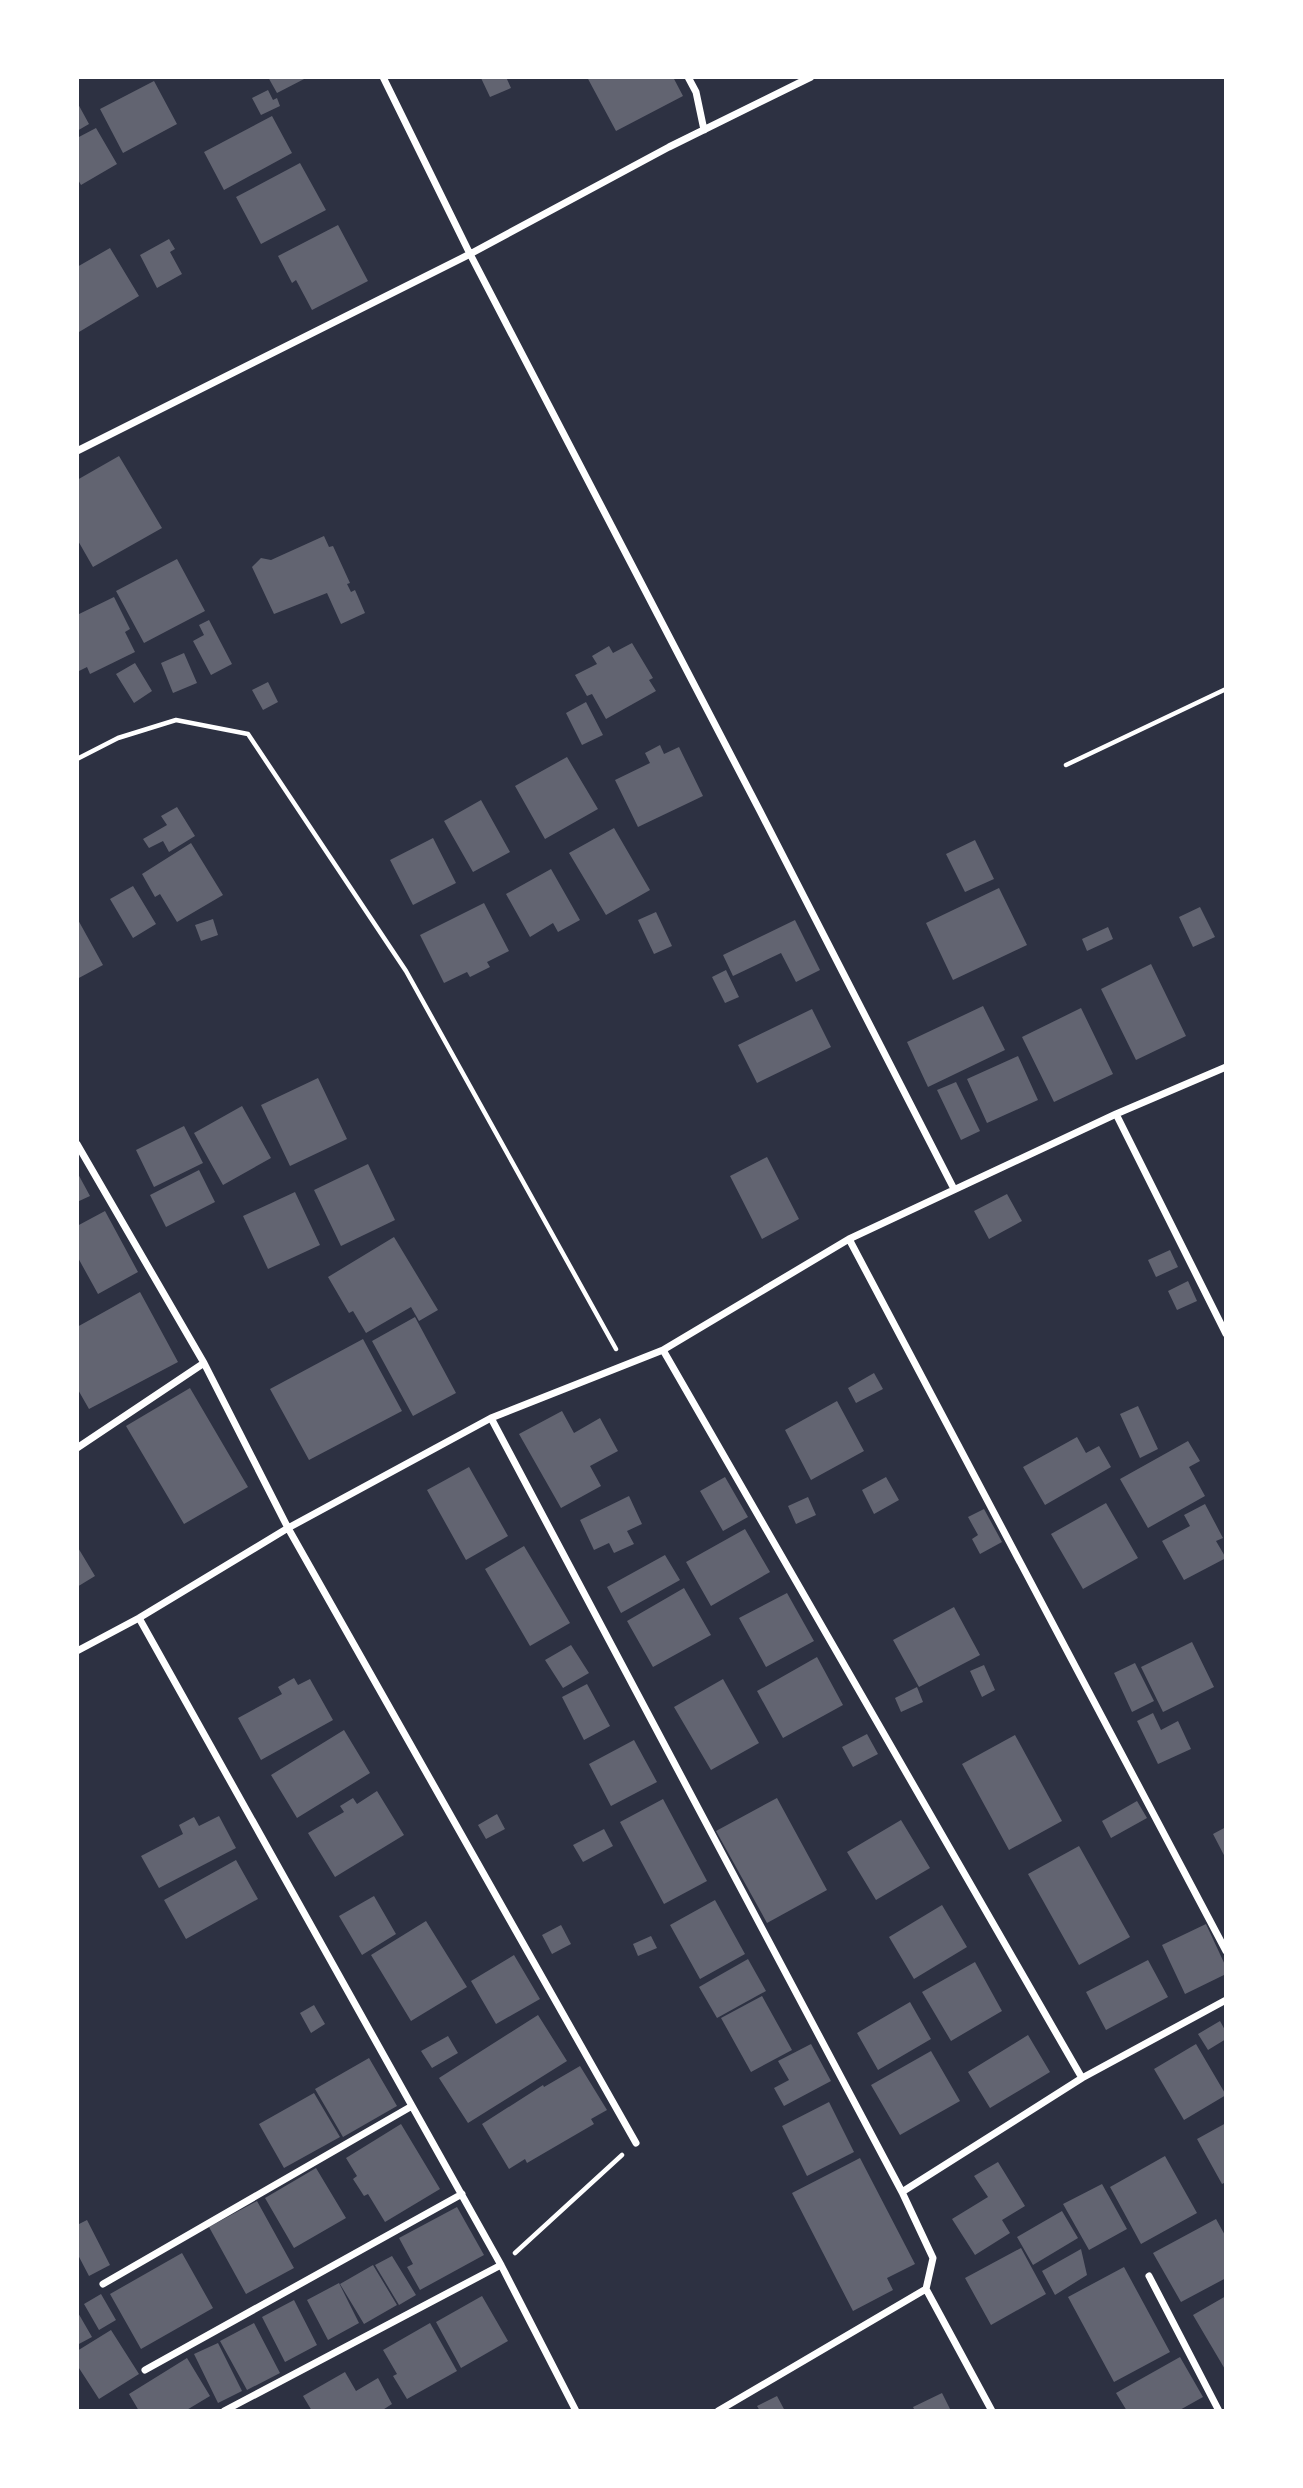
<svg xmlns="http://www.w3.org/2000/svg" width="1303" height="2488" font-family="Lora,serif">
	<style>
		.building { fill: #626471 }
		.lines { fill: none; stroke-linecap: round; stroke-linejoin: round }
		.path { stroke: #fff; stroke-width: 4.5 }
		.minor { stroke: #fff; stroke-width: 7 }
	</style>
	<rect width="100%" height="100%" fill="#2d3142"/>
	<!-- building -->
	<path class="building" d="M268,77H308L277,93Z
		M506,77L511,88L490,97L481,78Z
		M587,77H673L683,96L616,131Z
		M154,81L177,124L123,153L100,109Z
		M268,90L273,100L277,98L280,106L261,115L252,98Z
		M77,102L89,124L77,131Z
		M272,116L292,153L224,190L204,152Z
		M96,128L117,164L81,185L77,178V138Z
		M300,163L326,210L261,244L236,197Z
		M338,225L368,281L312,310L296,280L292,283L278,256Z
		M169,239L175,249L170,252L182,274L157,288L140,255Z
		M110,248L139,296L79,332L77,329V267Z
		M119,456L162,528L93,567L77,539V480Z
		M324,536L329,547L333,546L350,583L347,584L351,592L355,590L365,613L341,624L327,593L274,614L252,567L261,558L271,560Z
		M177,559L205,611L144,643L116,591Z
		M114,597L130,629L125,632L135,652L90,674L87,667L77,672V615Z
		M209,620L232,664L211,675L193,641L204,635L199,625Z
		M632,643L653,678L649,680L656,691L606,719L592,694L587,696L575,675L597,664L592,656L609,646L613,653Z
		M184,653L197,683L173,693L161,663Z
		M135,663L152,691L134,703L116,674Z
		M268,682L278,702L263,710L252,690Z
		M586,702L603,735L582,745L566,713Z
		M660,745L664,754L679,747L703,796L638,827L615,780L650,763L645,753Z
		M567,757L598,809L545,839L515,786Z
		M481,800L510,852L473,872L444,821Z
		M177,807L195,836L169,852L163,841L149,848L143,839L167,825L161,816Z
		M614,828L650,890L606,915L569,853Z
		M433,838L456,883L413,905L390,860Z
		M975,840L994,879L965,892L946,854Z
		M191,843L223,895L177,922L160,894L155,897L142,874Z
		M551,869L580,920L558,932L553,923L530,937L506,894Z
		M133,886L156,924L133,938L110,899Z
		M999,888L1027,945L953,980L926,923Z
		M484,903L509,951L487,962L490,967L470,977L467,972L444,983L420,935Z
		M1200,907L1215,937L1193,947L1179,917Z
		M656,912L672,946L654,954L638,920Z
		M77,918L103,965L77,979Z
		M213,919L218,935L201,941L195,925Z
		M795,920L820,970L796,982L781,953L733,976L723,955Z
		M1108,927L1113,939L1087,951L1082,939Z
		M1151,964L1186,1036L1136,1060L1101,989Z
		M726,970L739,997L725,1003L712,977Z
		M983,1006L1005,1050L928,1087L907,1042Z
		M1081,1008L1113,1074L1054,1102L1022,1037Z
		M812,1009L831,1047L757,1083L738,1045Z
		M1018,1056L1038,1100L987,1123L967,1079Z
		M318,1078L347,1139L290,1166L261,1105Z
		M956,1082L980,1131L961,1140L937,1090Z
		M242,1106L271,1158L223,1185L194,1133Z
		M184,1126L203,1163L154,1187L136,1150Z
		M767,1157L799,1219L762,1239L730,1176Z
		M368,1164L395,1220L341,1246L314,1190Z
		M199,1170L215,1202L166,1227L150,1195Z
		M77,1172L90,1196L77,1202Z
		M295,1192L320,1245L268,1269L243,1216Z
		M1007,1194L1022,1221L989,1239L974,1211Z
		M105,1211L138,1272L98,1294L77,1256V1226Z
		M394,1237L438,1310L419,1321L411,1307L366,1333L353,1311L349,1313L328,1277Z
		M1170,1250L1178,1267L1156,1277L1148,1260Z
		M1188,1281L1197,1301L1177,1310L1168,1291Z
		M140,1292L178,1362L89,1409L77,1388V1327Z
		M415,1317L456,1393L413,1416L372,1341Z
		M363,1339L402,1411L309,1460L270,1389Z
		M874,1373L883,1389L856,1403L848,1388Z
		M190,1388L248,1487L184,1524L126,1426Z
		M837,1401L864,1451L811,1480L785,1430Z
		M1138,1406L1158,1449L1140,1458L1120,1414Z
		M562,1411L574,1433L600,1418L618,1451L590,1466L601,1486L561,1508L519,1434Z
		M1077,1437L1086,1453L1099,1446L1111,1467L1045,1505L1023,1467Z
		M1188,1441L1200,1461L1189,1467L1205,1496L1148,1528L1120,1479Z
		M469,1467L508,1536L466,1560L427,1490Z
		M725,1477L748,1517L723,1531L700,1491Z
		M886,1477L899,1500L874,1514L862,1490Z
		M629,1496L642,1524L627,1531L634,1544L614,1553L609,1543L594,1550L580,1520Z
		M808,1497L816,1515L796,1524L788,1506Z
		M1106,1503L1138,1558L1083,1589L1051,1534Z
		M1205,1504L1223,1538L1216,1541L1226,1558L1184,1580L1162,1541L1190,1526L1184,1515Z
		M984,1509L1002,1542L980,1554L972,1539L978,1535L968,1517Z
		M745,1529L770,1572L711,1606L686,1562Z
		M77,1546L95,1576L77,1587Z
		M524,1546L570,1623L530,1646L485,1569Z
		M665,1555L680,1580L621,1613L607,1587Z
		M684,1588L711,1635L653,1667L627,1621Z
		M787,1593L814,1641L766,1667L739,1618Z
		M954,1607L980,1655L919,1687L893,1640Z
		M1192,1642L1214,1687L1163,1712L1141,1667Z
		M571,1645L589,1673L563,1688L545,1660Z
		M817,1657L843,1705L783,1738L757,1691Z
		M1135,1663L1154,1701L1132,1712L1114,1673Z
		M984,1665L995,1690L982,1697L970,1671Z
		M294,1678L298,1685L310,1679L333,1720L261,1760L238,1718L282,1694L278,1687Z
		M723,1679L759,1743L711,1770L674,1707Z
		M587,1684L610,1726L584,1740L562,1697Z
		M917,1687L923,1702L901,1712L895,1698Z
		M1153,1713L1161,1730L1178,1721L1191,1749L1158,1764L1137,1721Z
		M344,1730L370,1773L297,1818L271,1775Z
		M867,1734L878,1754L853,1767L842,1747Z
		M1015,1735L1062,1821L1009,1850L962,1764Z
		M634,1740L657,1782L611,1806L589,1764Z
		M377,1791L404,1835L335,1877L308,1833L344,1812L340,1806L353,1798L357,1804Z
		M777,1798L827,1890L767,1923L716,1831Z
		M663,1799L707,1881L664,1904L620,1822Z
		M1137,1801L1147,1818L1111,1838L1102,1821Z
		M497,1814L505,1829L486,1839L478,1825Z
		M219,1816L236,1848L159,1888L141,1856L183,1834L179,1825L194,1817L199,1826Z
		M901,1820L930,1868L876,1900L847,1852Z
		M1226,1827V1859L1213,1834Z
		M604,1829L613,1846L583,1862L573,1845Z
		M1079,1846L1130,1937L1079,1965L1028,1874Z
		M236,1860L258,1899L186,1939L164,1900Z
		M374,1896L396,1934L362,1955L339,1916Z
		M715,1900L745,1954L700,1979L670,1925Z
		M942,1905L967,1947L914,1979L889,1937Z
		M426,1921L467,1987L411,2021L371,1955Z
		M1206,1924L1226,1967V1974L1185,1994L1162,1945Z
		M561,1925L571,1944L552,1954L542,1935Z
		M651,1936L657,1948L638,1956L633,1944Z
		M514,1955L540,1999L496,2024L471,1981Z
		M748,1959L766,1991L717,2018L699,1987Z
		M1148,1960L1168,1997L1106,2030L1086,1992Z
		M975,1962L1002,2011L951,2041L922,1992Z
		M762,1996L792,2050L751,2072L721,2018Z
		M910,2002L931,2039L878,2070L857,2033Z
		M314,2005L325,2024L311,2033L300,2013Z
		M538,2015L567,2061L468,2123L439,2078Z
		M1220,2021L1226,2032V2039L1208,2050L1198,2034Z
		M1028,2035L1050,2072L990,2108L968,2072Z
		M448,2036L458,2053L432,2068L421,2051Z
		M811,2044L831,2081L784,2106L774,2088L789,2080L778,2061Z
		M1196,2044L1226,2095L1184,2120L1154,2069Z
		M931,2051L960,2101L900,2135L871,2085Z
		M369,2058L397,2106L343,2137L315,2089Z
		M580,2066L607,2110L591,2119L594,2124L527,2163L525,2159L509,2169L482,2124L543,2085L544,2087Z
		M314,2093L340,2137L284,2168L259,2124Z
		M829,2102L854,2152L807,2176L782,2126Z
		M1226,2123V2182L1222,2184L1197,2139Z
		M401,2124L440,2189L385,2222L368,2194L364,2196L353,2179L357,2176L346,2158Z
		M1165,2156L1197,2213L1141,2244L1110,2187Z
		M860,2158L915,2264L887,2278L893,2290L853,2311L792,2193Z
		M998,2162L1025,2206L1002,2220L1010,2233L975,2255L952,2219L988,2197L974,2176Z
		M316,2168L346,2218L294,2248L265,2198Z
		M1102,2184L1127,2229L1089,2250L1063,2204Z
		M257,2201L294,2268L246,2294L209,2227Z
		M457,2207L484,2255L420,2290L407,2267L413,2264L399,2238Z
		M1062,2211L1078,2238L1033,2265L1017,2237Z
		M1216,2219L1226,2237V2278L1181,2302L1153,2253Z
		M87,2220L110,2265L89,2276L77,2253V2225Z
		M1021,2248L1046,2294L991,2325L965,2278Z
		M1081,2249L1087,2275L1055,2295L1042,2271Z
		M182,2253L213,2308L141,2349L110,2294Z
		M392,2256L416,2295L399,2305L375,2265Z
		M373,2265L397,2305L364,2324L340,2284Z
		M1124,2267L1170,2352L1114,2382L1068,2297Z
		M339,2283L359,2323L328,2340L307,2300Z
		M101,2294L116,2320L99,2330L84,2304Z
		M482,2296L508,2341L461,2368L436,2322Z
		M1226,2296V2371L1193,2315Z
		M294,2300L317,2345L285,2362L262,2317Z
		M77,2311L92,2337L77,2345Z
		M254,2323L280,2373L247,2390L220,2341Z
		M430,2323L457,2371L407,2399L393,2376L397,2374L383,2350Z
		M111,2330L139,2374L99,2399L77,2365V2351Z
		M218,2343L242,2391L218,2403L194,2354Z
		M1180,2357L1203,2397L1178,2411H1127L1116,2393Z
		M187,2358L210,2396L185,2411H139L129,2394Z
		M345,2372L356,2391L378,2378L392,2404L381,2411H312L303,2396Z
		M942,2393L951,2411H915L913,2407Z
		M777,2396L785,2411H760L757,2406Z"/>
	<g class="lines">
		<!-- path -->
		<path class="path" d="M77,759L118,738L176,720L248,734L406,971L616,1349
			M1066,765L1226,689
			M515,2253L622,2155"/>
		<!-- minor -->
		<path class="minor" d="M383,77L470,254L761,813L954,1189
			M688,77L696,92L704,130
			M77,451L470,254L669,147L811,77
			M1116,1114L1226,1334
			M77,1144L204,1363L288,1528L636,2143
			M849,1239L1226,1951
			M663,1350L1082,2078
			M491,1418L902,2192L933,2258L926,2289L992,2411
			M77,1448L204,1363
			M139,1618L501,2265L576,2411
			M77,1651L139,1618L288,1528L491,1418L663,1350L849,1239L1116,1114L1226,1067
			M902,2192L1082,2078L1226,2000
			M1149,2276L1219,2411
			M103,2284L412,2106
			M145,2370L462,2194
			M224,2411L501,2265
			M718,2411L926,2289"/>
	</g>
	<!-- border -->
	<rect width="1303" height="2488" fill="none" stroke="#ffffff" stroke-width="158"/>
</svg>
